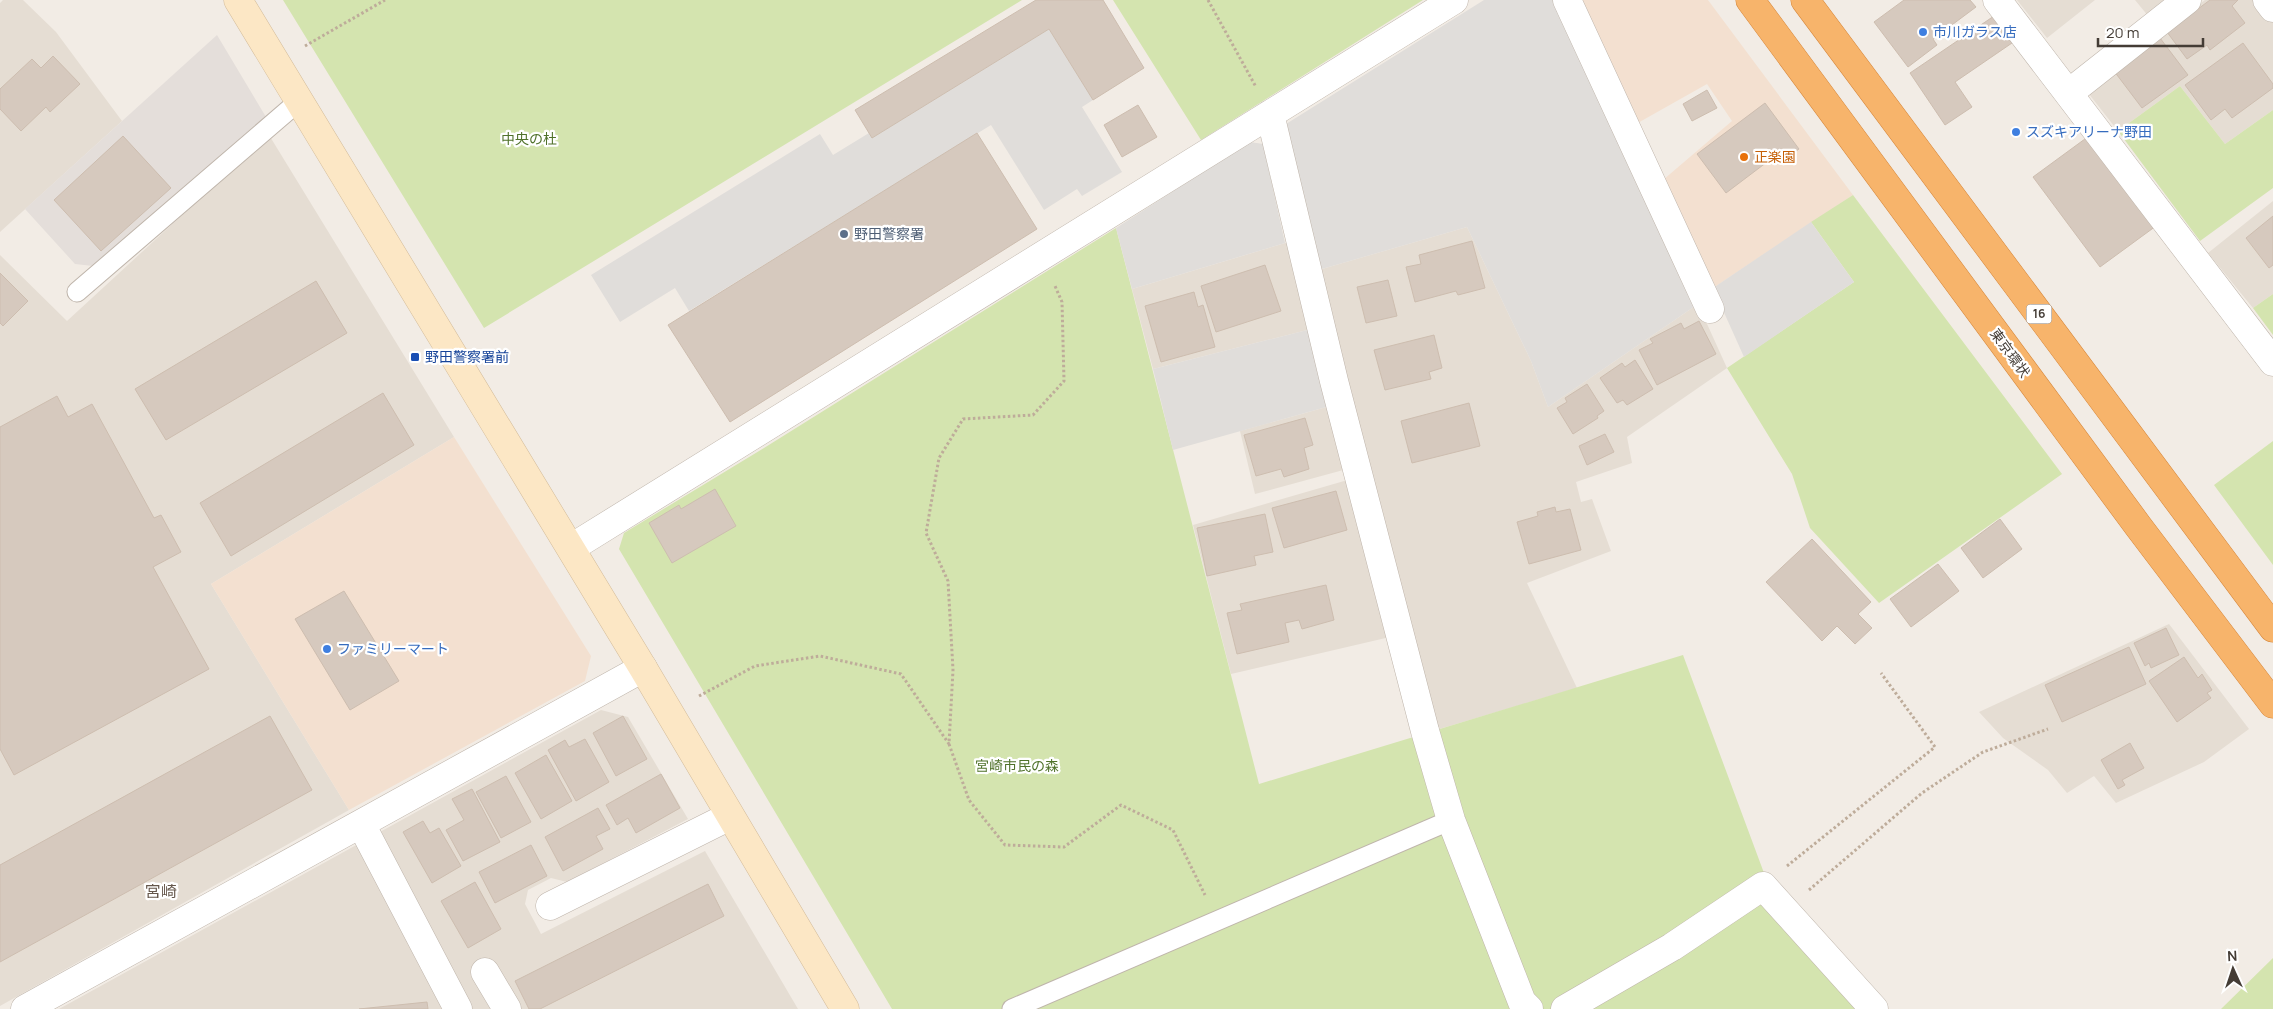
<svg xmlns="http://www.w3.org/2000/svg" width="2273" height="1009" font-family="Manrope,'Noto Sans JP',sans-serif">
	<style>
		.residential { fill: #e5ddd3 }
		.commercial { fill: #f3e0d0 }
		.industrial { fill: #e4deda }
		.green { fill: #d4e4af }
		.parking { fill: #e0ddda }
		.building { fill: #d6c9be; stroke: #cdbdaf }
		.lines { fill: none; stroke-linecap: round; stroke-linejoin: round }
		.lane-casing { stroke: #bfb5ab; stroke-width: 21 }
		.street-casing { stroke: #bfb5ab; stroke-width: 29 }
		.secondary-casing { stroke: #d3bb99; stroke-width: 29 }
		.highway-casing { stroke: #d6873b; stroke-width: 29 }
		.path { stroke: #beac9a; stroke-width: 3; stroke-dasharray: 2.5 2.5; stroke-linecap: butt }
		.lane { stroke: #fff; stroke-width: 19 }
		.street { stroke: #fff; stroke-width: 28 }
		.secondary { stroke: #fce7c5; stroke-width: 28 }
		.highway { stroke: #f7b46b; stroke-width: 28 }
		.shop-dot { fill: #3f7fe0; stroke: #fff; stroke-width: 2 }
		.food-dot { fill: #e8710a; stroke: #fff; stroke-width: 2 }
		.service-dot { fill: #5c6f8a; stroke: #fff; stroke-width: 2 }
		.transit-dot { fill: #1a4fb4; stroke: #fff; stroke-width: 2 }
		.labels { text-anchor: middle; stroke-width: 4.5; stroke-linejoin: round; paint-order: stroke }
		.shield { fill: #fff; stroke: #7c7672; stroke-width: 1 }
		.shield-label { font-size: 12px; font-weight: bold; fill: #443c35 }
		.shop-label { font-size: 14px; fill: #366cbe; stroke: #fff; text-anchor: start }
		.park-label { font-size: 14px; fill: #50722b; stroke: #fff }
		.food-label { font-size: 14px; fill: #c56008; stroke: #fff; text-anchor: start }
		.service-label { font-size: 14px; fill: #4e5e75; stroke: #fff; text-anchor: start }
		.street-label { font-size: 14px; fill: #443c35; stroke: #fff }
		.transit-label { font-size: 14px; fill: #164399; stroke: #fff; text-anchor: start }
		.quarter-label { font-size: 16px; fill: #66584d; stroke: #fff }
	</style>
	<rect width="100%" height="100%" fill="#f2ece5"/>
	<!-- residential -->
	<path class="residential" d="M3,0H23L56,32L122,121L0,232V3Z
		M2017,0H2095L2047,38Z
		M2135,0H2172L2149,17Z
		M2205,0H2256L2273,22V110L2225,144L2180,86L2118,131L2085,89Z
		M269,135L454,437L211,584L349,810L0,1006V255L67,321Z
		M2273,201V294L2253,308L2208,253Z
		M1467,227L1531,361L1548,407L1698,304L1727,368L1627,437L1632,463L1576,482L1581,502L1592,499L1611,551L1527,583L1577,688L1436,730L1315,271Z
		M1292,241L1311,329L1153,369L1132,289Z
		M1330,406L1347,469L1255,494L1240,431Z
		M1351,479L1390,637L1231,674L1193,525Z
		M2169,624L2249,729L2204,762L2116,803L2094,776L2067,793L2048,770L2003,738L1979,712Z
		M601,710L628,717L688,819L567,882L551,878L528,890L525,904L541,934L705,851L798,1009H59Z"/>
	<!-- commercial -->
	<path class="commercial" d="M1578,0H1708L1853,195L1713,288L1663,180L1732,121L1707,84L1636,124Z
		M454,437L591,656L585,681L349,810L211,584Z"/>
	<!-- industrial -->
	<path class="industrial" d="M217,35L266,117L93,266L75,264L25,209Z"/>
	<!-- green -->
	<path class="green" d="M283,0H1022L484,328Z
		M1113,0H1423L1201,140Z
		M2180,86L2225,144L2273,110V188L2200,241L2118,131Z
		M1853,195L2062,474L1879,603L1810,528L1792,474L1727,368L1854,282L1811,222Z
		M1116,228L1259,784L1683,655L1764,873L1754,882L1866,1009H892L619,549L624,533L764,448Z
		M2273,294V335L2253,308Z
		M2273,441V565L2214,485Z
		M2273,958V1009H2221Z"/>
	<!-- parking -->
	<path class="parking" d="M1484,0H1558L1698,304L1548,407L1531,361L1467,227L1315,271L1286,124Z
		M1049,29L1093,100L1082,107L1122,172L1082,196L1077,189L1044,210L991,125L689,311L675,288L620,322L591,275L820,134L833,155L869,133L872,138Z
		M1250,142L1263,144L1285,243L1132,289L1116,228Z
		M1811,222L1854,282L1744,357L1713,288Z
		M1311,329L1330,406L1173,450L1153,369Z"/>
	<!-- building -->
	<path class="building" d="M1036,0H1103L1144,68L1093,100L1049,29L872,138L855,110Z
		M1904,0H1970L1976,7L1933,39L1937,45L1908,67L1874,22Z
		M2210,0H2238L2232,6L2245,23L2210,50L2207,45L2187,59L2167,32Z
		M1994,16L2012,43L1955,82L1972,107L1945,125L1910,73Z
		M2160,38L2188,75L2142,108L2114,71Z
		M2243,43L2273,84V88L2232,118L2225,109L2211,120L2185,85Z
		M53,56L80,84L50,112L46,107L21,131L0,109V89L32,59L41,68Z
		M1707,90L1717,108L1692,121L1683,104Z
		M1765,103L1799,149L1780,163L1775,156L1726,193L1697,154Z
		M1138,105L1157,137L1122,157L1104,125Z
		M977,133L1037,229L730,422L668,325Z
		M123,136L171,188L101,251L54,200Z
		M2089,136L2156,226L2100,267L2033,177Z
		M2273,216V265L2269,268L2246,238Z
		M1472,241L1485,288L1458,295L1456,291L1415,302L1406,267L1421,264L1419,255Z
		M1265,265L1281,311L1216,332L1201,286Z
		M0,273L28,301L3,326L0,323Z
		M1388,280L1397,316L1366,323L1357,287Z
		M316,281L347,333L166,440L135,389Z
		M1194,292L1198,307L1203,305L1215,347L1161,362L1145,306Z
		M1699,321L1716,354L1657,385L1639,350L1653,343L1650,339L1681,323L1684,329Z
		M1434,335L1442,368L1429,372L1431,379L1385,390L1374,350Z
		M1635,360L1653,389L1627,405L1623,400L1617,403L1600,378L1622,363L1625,367Z
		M1587,384L1604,411L1597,416L1598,418L1573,434L1557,408L1567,402L1565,398Z
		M383,393L414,445L231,556L200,503Z
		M57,396L68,417L92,404L154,518L161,515L181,552L153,567L209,669L14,775L0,749V427Z
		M1469,403L1480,446L1412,463L1401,421Z
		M1305,418L1313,445L1304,448L1309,469L1284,477L1281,469L1256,476L1244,435Z
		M1605,434L1614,452L1587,465L1579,446Z
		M715,489L736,526L672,563L649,523L679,505L681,509Z
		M1336,491L1347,530L1284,548L1272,508Z
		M1555,507L1556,512L1570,509L1581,550L1529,564L1517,522L1538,516L1537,512Z
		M1265,514L1273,552L1254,556L1256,565L1207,576L1197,528Z
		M2000,519L2022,549L1983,578L1961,548Z
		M1812,539L1871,602L1858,614L1872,628L1855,644L1837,626L1822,641L1766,582Z
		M1938,564L1959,591L1911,627L1890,599Z
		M1326,585L1334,620L1302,629L1299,620L1285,623L1289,642L1237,654L1227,613L1242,610L1240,604Z
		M344,591L399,681L350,710L295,619Z
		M2166,628L2179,655L2151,668L2149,663L2145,666L2134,643Z
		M2129,647L2146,684L2062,722L2045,685Z
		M2184,657L2198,678L2202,674L2212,690L2207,693L2211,698L2177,722L2149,681Z
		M270,716L312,790L0,962V865Z
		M623,716L647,759L616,776L593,733Z
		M585,739L609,782L576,801L548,750L565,740L569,747Z
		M2130,743L2144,768L2122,780L2125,785L2118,789L2101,760Z
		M546,755L572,801L541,819L515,773Z
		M661,774L680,808L636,833L628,818L617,825L606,805Z
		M506,776L531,822L501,838L476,792Z
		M472,789L500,842L463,861L446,830L464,820L452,799Z
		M598,808L610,829L596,836L603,849L563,871L545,837Z
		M423,821L430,833L439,828L461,866L432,883L403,832Z
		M531,845L547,876L495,903L479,872Z
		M475,882L501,929L468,948L441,901Z
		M708,884L724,916L540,1009H529L515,981Z
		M427,1002L428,1009H359Z"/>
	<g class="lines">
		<defs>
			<path id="lane" d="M77,292L299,101
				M1012,1009L1451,820"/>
			<path id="street" d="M1567,0L1710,309
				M1997,0L2273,362
				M2267,0L2273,8
				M2069,93L2187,0
				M1270,114L1334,381L1425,731L1451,820L1522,1002L1529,1009
				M571,548L1454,0
				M361,824L458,1009
				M550,906L730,816
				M485,972L507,1009
				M25,1009L643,668
				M1565,1009L1672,947L1763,886L1874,1009"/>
			<path id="secondary" d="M238,0L643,668L845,1009"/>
			<path id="highway" d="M1750,0L2138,526L2273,704
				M1805,0L2273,628"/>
		</defs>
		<!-- lane casing -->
		<use href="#lane" class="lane-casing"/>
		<!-- street casing -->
		<use href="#street" class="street-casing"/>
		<!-- secondary casing -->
		<use href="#secondary" class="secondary-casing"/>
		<!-- highway casing -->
		<use href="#highway" class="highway-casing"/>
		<!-- path -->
		<path class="path" d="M1208,0L1256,87
			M305,46L385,0
			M699,696L755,666L820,656L901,674L949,744L953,670L948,581L926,533L939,458L963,419L1033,415L1064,381L1062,302L1055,286
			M949,744L969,800L1005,845L1064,847L1121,805L1173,830L1205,895
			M1787,866L1935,747L1881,673
			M1809,890L1922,793L1983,752L2048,729"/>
		<!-- lane -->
		<use href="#lane" class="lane"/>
		<!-- street -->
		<use href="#street" class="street"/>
		<!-- secondary -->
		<use href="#secondary" class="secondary"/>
		<!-- highway -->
		<use href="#highway" class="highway"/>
	</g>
	<!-- markers -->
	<g class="shop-dot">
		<circle cx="1923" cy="32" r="5"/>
		<circle cx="2016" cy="132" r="5"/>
		<circle cx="327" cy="649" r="5"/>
	</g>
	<circle class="food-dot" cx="1744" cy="157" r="5"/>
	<circle class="service-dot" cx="844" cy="234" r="5"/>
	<rect class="transit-dot" x="410" y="352" width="10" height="10" rx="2.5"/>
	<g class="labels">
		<!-- shield labels -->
		<rect class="shield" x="2026.5" y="304.5" width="25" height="19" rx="4"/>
		<g class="shield-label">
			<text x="2039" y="318">16</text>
		</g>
		<!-- shop labels -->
		<g class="shop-label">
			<text x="1933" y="37">市川ガラス店</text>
			<text x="2026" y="137">スズキアリーナ野田</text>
			<text x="337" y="654">ファミリーマート</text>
		</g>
		<!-- park labels -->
		<g class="park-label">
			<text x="529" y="144">中央の杜</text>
			<text x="1017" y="771">宮崎市民の森</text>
		</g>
		<!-- food labels -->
		<g class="food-label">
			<text x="1754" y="162">正楽園</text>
		</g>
		<!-- service labels -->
		<g class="service-label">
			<text x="854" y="239">野田警察署</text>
		</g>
		<!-- street labels -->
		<g class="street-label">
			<text transform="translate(2010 353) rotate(54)" y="5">東京環状</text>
		</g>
		<!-- transit labels -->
		<g class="transit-label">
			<text x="425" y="362">野田警察署前</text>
		</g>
		<!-- quarter labels -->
		<g class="quarter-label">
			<text x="161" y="897">宮崎</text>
		</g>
	</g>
	<!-- north arrow -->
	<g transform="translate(2233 969) rotate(357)" stroke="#ffffff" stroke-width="4" paint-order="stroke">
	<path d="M0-4L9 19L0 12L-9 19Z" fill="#443c35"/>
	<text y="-8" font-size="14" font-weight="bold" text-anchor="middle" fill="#443c35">N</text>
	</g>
	<!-- scale -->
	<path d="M2098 38v8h105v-8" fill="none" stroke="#443c35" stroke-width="2.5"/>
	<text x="2106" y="38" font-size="15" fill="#443c35" stroke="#ffffff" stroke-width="4" paint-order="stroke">20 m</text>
</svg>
